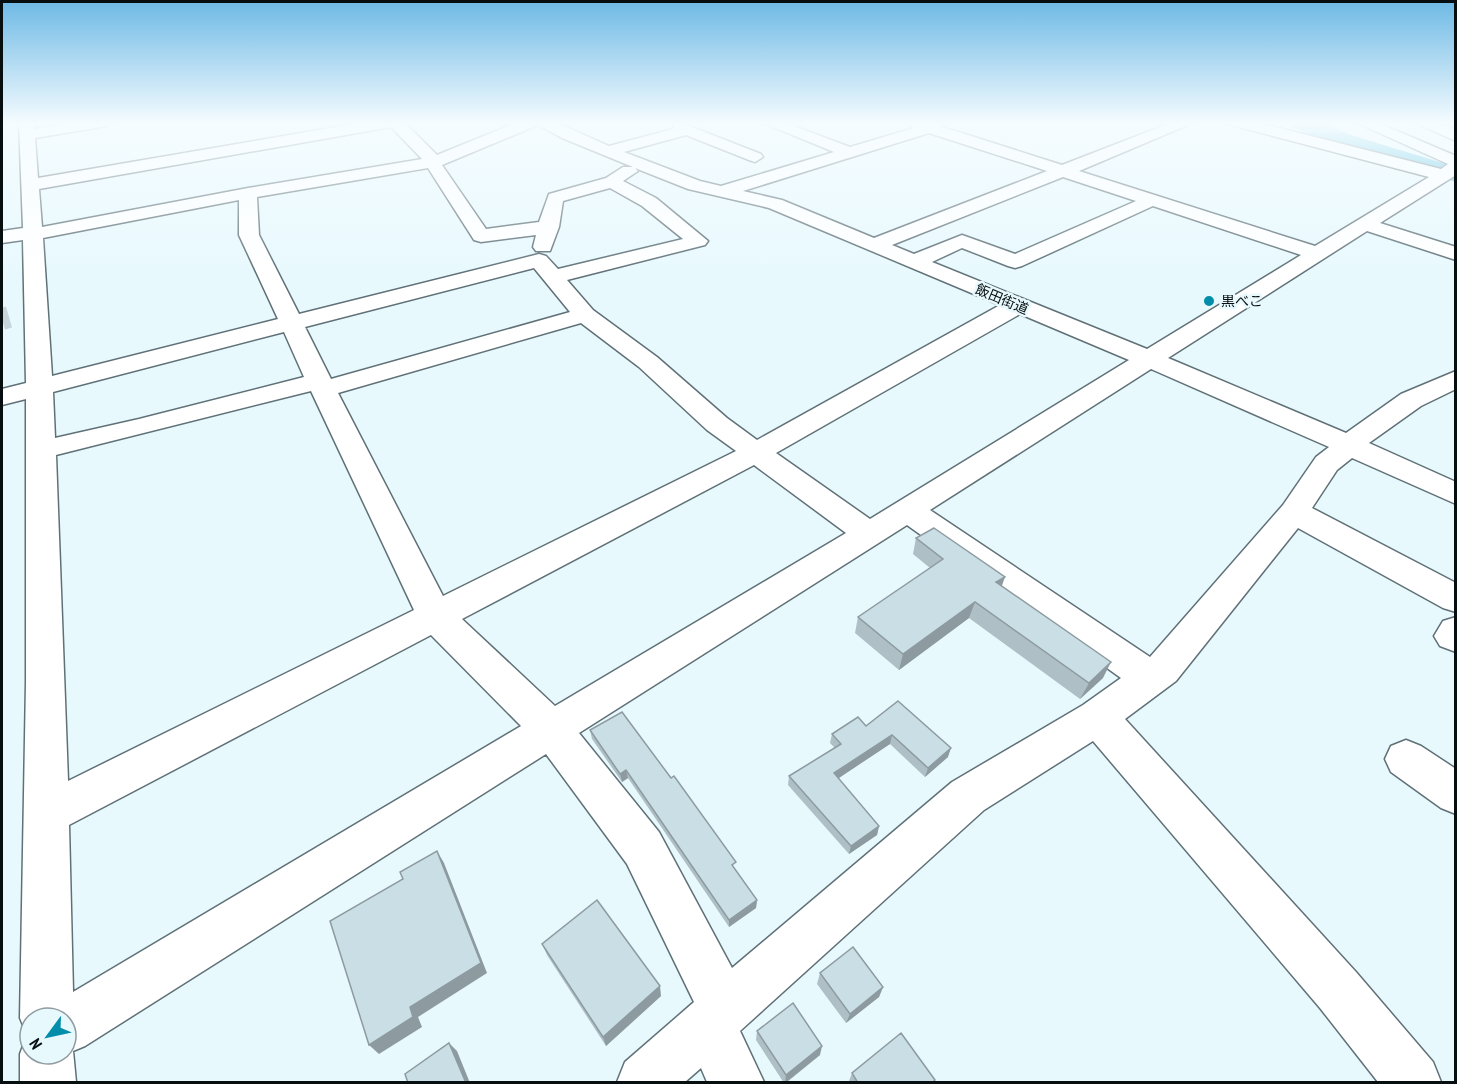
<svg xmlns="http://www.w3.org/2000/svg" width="1457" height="1084" font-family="'PT Sans Narrow','Noto Sans JP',sans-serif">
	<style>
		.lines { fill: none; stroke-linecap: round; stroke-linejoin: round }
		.river { fill: #55c1e0; fill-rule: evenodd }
		.minor-tunnel { stroke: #c6d6da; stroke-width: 22; stroke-dasharray: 22 11; stroke-linecap: butt }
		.minor-casing { stroke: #5f7177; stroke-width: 3 }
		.minor { fill: #fff; fill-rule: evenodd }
		.wall { fill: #aebfc5 }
		.shaded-wall { fill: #8d9ba0 }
		.building { fill: #cadee5; stroke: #8d9ba0; stroke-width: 1.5 }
		.poi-dot { fill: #028dab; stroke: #e8f9fe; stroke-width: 2 }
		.labels { text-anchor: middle; stroke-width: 5; stroke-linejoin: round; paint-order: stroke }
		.far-street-label { font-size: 14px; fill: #070e10; stroke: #e8f9fe }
		.far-poi-label { font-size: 14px; fill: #070e10; stroke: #e8f9fe; text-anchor: start }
	</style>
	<rect width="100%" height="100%" fill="#e8f9fe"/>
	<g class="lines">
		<!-- river -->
		<path class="river" d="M1289,122H1320L1354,136L1456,167V182L1338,146L1292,127Z"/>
		<!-- minor-tunnel -->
		<path class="minor-tunnel" d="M2,319L9,317"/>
		<defs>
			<path id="minor" d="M19,122H34V129L76,122H114L107,126L35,138L38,178L365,122H404L437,155L518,122H555L609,146L673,129L674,124L679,122L761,154L763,157L755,162L749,160L686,135L624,152L700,181L721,186L834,152L761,122H783L850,147L914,128L904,122H940L943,127L1062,165L1173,122H1195L1079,171L1315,246L1429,177L1231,125L1229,122H1256L1441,169L1448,164L1355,122H1376L1456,156V175L1380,223L1456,247V260L1367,231L1168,358L1346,433L1401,394L1456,371V389L1421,406L1369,443L1456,482V504L1352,458L1337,470L1312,508L1456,583V612L1443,608L1298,528L1176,681L1125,719L1356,972L1433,1062L1441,1082H1378L1320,1008L1093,741L984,810L740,1031L764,1082H707L701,1068L685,1082H617L625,1062L694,1002L627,864L546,754L85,1046L73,1051L76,1082H20V1054L27,1035L20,1018L26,682V399L2,405V389L26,383L23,240L2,243V231L23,228ZM538,125L562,138L633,167H623L606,178L549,194L539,222L486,229L442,165ZM391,127L422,159L248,188L42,227L39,189ZM929,133L1047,171L874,238L782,200L743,191ZM428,168L474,240L481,242L536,235L533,247L536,251H550L559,227L563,201L610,188L642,206L683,239L558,269L546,256L539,254L299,314L259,235L257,197ZM635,168L688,189L769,208L1000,305L757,440L727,418L657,357L593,310L567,280L705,245L708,241L656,198L623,181L638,171ZM1063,177L1136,201L1015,254L962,235L914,254L892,245ZM239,200V235L278,319L52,376L43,238ZM1153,206L1301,255L1147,349L932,262L962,248L1008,266L1015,268L1022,266ZM534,268L570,312L331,379L305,327ZM1020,314L1129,360L870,519L776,453ZM581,323L639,367L707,430L736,451L443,596L338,393ZM284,332L304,377L139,419L55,438L53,392ZM1151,369L1329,447L1316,457L1283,505L1150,657L930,510ZM311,391L414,610L68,781L56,455ZM754,465L846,533L555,706L462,619ZM907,525L1121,678L1083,705L952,782L732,968L659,832L579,733ZM431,635L521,726L73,992L69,825ZM30,1018H66V1054H30Z
				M1413,122H1435L1456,130V141Z
				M1456,617V652L1440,646L1434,636L1443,621Z
				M1406,740L1421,746L1456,769V814L1441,808L1391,772L1385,759L1391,746Z"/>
		</defs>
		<!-- minor casing -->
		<use href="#minor" class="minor-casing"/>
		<!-- minor -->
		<use href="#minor" class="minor"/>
	</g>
	<!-- wall -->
	<path class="wall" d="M916,538L1002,586L1103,678L1080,699L969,618L899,670L855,633L858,617L930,568L913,554Z
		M898,701L948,757L925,777L890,744L838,778L879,826L877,835L849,854L788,785L789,776L835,748L830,743L832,734L866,726Z
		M590,730L736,870L757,900L756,908L729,927L628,778L622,782L592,739Z
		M542,944L661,996L606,1046L547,955Z
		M820,973L883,987L879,997L846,1023L817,984Z
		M757,1031L820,1055L786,1083H784L756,1040Z
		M852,1073L933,1083H850L849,1081Z"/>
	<!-- shaded-wall -->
	<path class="shaded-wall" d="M1005,577L999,594L996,582Z
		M975,602L969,618L899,670L903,654Z
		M1111,662L1103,678L1080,699L1089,683Z
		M892,735L890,744L833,782L834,773Z
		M951,748L948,757L925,777L928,768Z
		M626,770L628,778L622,782L620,774Z
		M879,826L877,835L849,854L851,846Z
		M437,851L444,863L487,973L418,1017L422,1027L379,1054L369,1045L410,1007Z
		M757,900L756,908L729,927V920Z
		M660,986L661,996L606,1046L603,1037Z
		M883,987L879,997L846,1023L850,1014Z
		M449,1043L457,1051L470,1083H466Z
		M822,1046L820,1055L785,1083L786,1075Z"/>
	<!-- building -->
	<path class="building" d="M934,528L1005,577L996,582L1111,662L1089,683L975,602L903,654L858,617L943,559L916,538Z
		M898,701L951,748L928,768L892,735L834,773L879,826L851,846L789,776L841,744L832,734L858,717L866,726Z
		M622,712L671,778L674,776L736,862L732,865L757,900L729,920L626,770L620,774L590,730Z
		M437,851L481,963L410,1007L413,1017L369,1045L330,921L403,879L400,872Z
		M597,900L660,986L603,1037L542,944Z
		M853,947L883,987L850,1014L820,973Z
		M793,1003L822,1046L786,1075L757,1031Z
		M901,1033L935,1080L932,1083H858L852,1073Z
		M449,1043L466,1083H408L405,1074Z"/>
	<!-- sky -->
	<linearGradient id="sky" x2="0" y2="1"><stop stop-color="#6db9e5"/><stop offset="0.45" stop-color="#f5fcff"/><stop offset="1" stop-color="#f5fcff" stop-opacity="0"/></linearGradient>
	<rect width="1457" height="274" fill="url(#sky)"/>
	<!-- markers -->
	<circle class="poi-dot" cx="1209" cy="301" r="6"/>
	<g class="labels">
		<!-- far-street labels -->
		<g class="far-street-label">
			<text transform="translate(1002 299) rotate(23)" y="5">飯田街道</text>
		</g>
		<!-- far-poi labels -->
		<g class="far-poi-label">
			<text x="1221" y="306">黒べこ</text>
		</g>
	</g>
	<!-- border -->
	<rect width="1457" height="1084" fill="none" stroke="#070e10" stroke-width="6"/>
	<!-- north arrow -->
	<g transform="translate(48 1036) rotate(237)"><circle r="28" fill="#e8f9fe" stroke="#8e9b9f" stroke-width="1.5"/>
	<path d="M0-4.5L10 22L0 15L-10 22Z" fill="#028dab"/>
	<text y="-9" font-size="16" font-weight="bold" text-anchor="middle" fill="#070e10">N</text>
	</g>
</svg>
